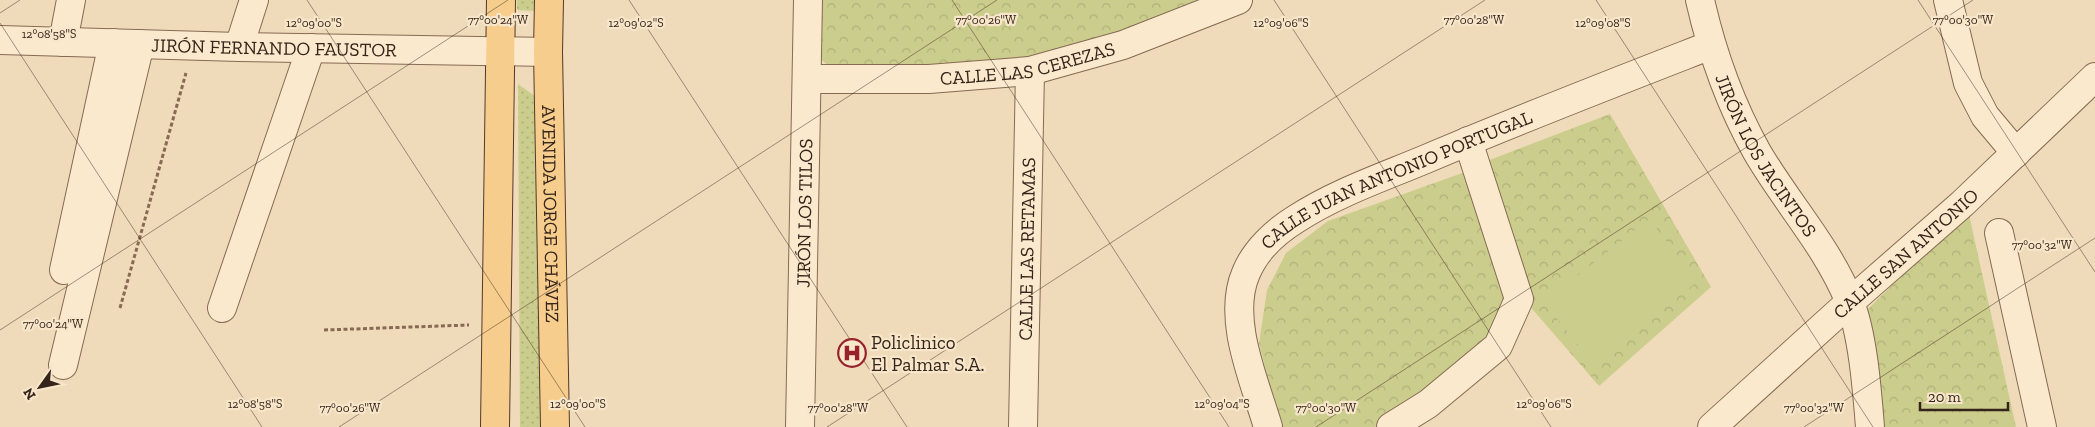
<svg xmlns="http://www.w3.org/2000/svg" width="2095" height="427" font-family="'Zilla Slab',serif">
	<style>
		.grass { fill: url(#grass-dots) }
		.park { fill: url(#park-crowns) }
		.pitch { fill: #cbcd8d }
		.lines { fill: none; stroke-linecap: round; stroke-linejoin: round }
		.minor-casing { stroke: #866a53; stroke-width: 30 }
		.major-casing { stroke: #533929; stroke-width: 30 }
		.path { stroke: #866a53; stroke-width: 3; stroke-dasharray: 4 2.5; stroke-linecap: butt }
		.minor { stroke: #fae9cc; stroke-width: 28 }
		.major { stroke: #f7cd8d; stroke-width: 28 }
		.ticks { fill: none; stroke: #342419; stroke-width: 1; stroke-opacity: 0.45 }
		.labels { text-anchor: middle; stroke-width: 4.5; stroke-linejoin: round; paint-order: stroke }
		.street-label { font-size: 19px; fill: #342419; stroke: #f7e6c9 }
		.poi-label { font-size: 19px; fill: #342419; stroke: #f7e6c9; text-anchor: start }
		.ticks-label { font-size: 12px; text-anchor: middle; fill: #342419; stroke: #f7e6c9; stroke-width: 4.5; stroke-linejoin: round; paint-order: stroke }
	</style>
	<defs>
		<pattern id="grass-dots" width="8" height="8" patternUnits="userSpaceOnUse" patternTransform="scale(1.25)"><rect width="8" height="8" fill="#cbcd8d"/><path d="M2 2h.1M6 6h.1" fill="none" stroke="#afb079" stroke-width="1.8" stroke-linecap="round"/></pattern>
		<pattern id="park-crowns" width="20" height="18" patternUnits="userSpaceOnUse" patternTransform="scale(1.25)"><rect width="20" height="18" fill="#cbcd8d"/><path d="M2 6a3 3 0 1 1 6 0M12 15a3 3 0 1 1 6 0" fill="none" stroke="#afb079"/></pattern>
	</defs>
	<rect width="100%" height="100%" fill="#efdbb9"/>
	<!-- grass -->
	<path class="grass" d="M517,0H534V11L517,10Z
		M518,84L539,99L541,427H520Z"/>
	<!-- park -->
	<path class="park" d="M817,0H1208L1119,37L1007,65L829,66L818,57Z
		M1610,114L1711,287L1599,386L1527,303L1487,161Z
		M1465,172L1507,290L1491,334L1420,394L1375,427H1280L1259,343L1267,290L1286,253L1328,221Z
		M1968,210L2016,427H1876L1862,315Z"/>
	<!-- pitch -->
	<path class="pitch" d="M1649,219L1698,281L1593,363L1544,302Z"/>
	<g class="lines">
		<defs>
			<g id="minor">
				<path id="s1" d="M1700,0C1712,53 1730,104 1757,152C1786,202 1827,246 1849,300C1863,334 1867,390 1870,427"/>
				<path d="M1948,0L1968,83L1985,116L2016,153"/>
				<path id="s2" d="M0,40L239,47L548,52"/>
				<path d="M63,42L71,0"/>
				<path d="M239,47L254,0"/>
				<path id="s3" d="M808,79H929L1030,71L1123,45L1238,0"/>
				<path d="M1999,233L2042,427"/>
				<path d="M64,270L113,43"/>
				<path d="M222,308L311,48"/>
				<path d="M63,365L140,44"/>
				<path id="s4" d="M800,427L808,0"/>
				<path id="s5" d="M1023,427L1030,71"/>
				<path id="s6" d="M1268,427C1255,382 1226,319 1246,273C1255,251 1275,232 1296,219C1336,193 1383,177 1426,159C1520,119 1616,82 1711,45"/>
				<path d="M1391,427L1428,404L1498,346L1519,299L1468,141"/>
				<path id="s7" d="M1712,427L1850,302L1962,204L2095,77"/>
			</g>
			<g id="major">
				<path id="s8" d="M549,0L548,52L555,427"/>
				<path d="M495,427L501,0"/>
			</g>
		</defs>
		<!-- minor casing -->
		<use href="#minor" class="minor-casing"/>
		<!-- major casing -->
		<use href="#major" class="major-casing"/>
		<!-- path -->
		<path class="path" d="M120,308L186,73
			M324,330L469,325"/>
		<!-- minor -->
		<use href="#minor" class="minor"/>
		<!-- major -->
		<use href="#major" class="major"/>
	</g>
	<!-- ticks -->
	<path class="ticks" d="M307,0L585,427M629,0L907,427M952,0L1229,427M1274,0L1551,427M1596,0L1873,427M1918,0L2095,272M0,13L20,0M0,23L262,427M0,330L508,0M339,427L997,0M827,427L1485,0M1316,427L1973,0M1804,427L2095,238"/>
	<!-- icons -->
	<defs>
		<symbol id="hospital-ring" viewBox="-11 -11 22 22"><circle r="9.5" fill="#f7e6c9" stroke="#98212c" stroke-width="1.5"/><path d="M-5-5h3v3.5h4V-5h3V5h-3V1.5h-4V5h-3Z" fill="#98212c"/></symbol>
	</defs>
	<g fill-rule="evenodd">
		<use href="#hospital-ring" x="836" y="337" width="32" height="32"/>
	</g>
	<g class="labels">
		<!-- street labels -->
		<g class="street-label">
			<text dy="7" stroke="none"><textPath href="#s2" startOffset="274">JIRÓN FERNANDO FAUSTOR</textPath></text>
			<text dy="7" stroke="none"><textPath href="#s3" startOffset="221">CALLE LAS CEREZAS</textPath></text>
			<text dy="7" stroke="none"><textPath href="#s1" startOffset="170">JIRÓN LOS JACINTOS</textPath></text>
			<text dy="7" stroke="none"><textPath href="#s6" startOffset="341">CALLE JUAN ANTONIO PORTUGAL</textPath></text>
			<text dy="7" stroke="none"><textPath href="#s8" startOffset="214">AVENIDA JORGE CHÁVEZ</textPath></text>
			<text dy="7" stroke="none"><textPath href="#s4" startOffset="214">JIRÓN LOS TILOS</textPath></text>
			<text dy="7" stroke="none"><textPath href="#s5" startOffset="178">CALLE LAS RETAMAS</textPath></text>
			<text dy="7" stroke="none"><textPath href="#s7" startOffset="260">CALLE SAN ANTONIO</textPath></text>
		</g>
		<!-- poi labels -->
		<g class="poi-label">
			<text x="871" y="349">Policlinico<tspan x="871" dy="22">El Palmar S.A.</tspan></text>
		</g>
	</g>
	<g class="ticks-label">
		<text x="498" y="24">77°00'24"W</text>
		<text x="986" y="24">77°00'26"W</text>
		<text x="1474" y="24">77°00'28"W</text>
		<text x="1963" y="24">77°00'30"W</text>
		<text x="314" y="27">12°09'00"S</text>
		<text x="636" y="27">12°09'02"S</text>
		<text x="1281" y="27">12°09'06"S</text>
		<text x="1603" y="27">12°09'08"S</text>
		<text x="49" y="38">12°08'58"S</text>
		<text x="2042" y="249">77°00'32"W</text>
		<text x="53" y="328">77°00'24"W</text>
		<text x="255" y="408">12°08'58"S</text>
		<text x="578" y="408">12°09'00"S</text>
		<text x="1222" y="408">12°09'04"S</text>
		<text x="1544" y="408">12°09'06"S</text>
		<text x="350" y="412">77°00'26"W</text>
		<text x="838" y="412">77°00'28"W</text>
		<text x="1326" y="412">77°00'30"W</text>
		<text x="1814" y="412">77°00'32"W</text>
	</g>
	<!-- north arrow -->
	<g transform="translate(40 387) rotate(237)" stroke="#f7e6c9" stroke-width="4" paint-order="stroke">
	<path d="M0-4L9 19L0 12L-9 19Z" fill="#342419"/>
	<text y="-8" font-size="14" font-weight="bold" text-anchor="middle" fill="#342419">N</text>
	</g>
	<!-- scale -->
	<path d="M1920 402v8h88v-8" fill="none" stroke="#342419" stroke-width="2.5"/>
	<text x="1928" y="402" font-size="15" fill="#342419" stroke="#f7e6c9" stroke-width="4" paint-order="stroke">20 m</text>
</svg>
